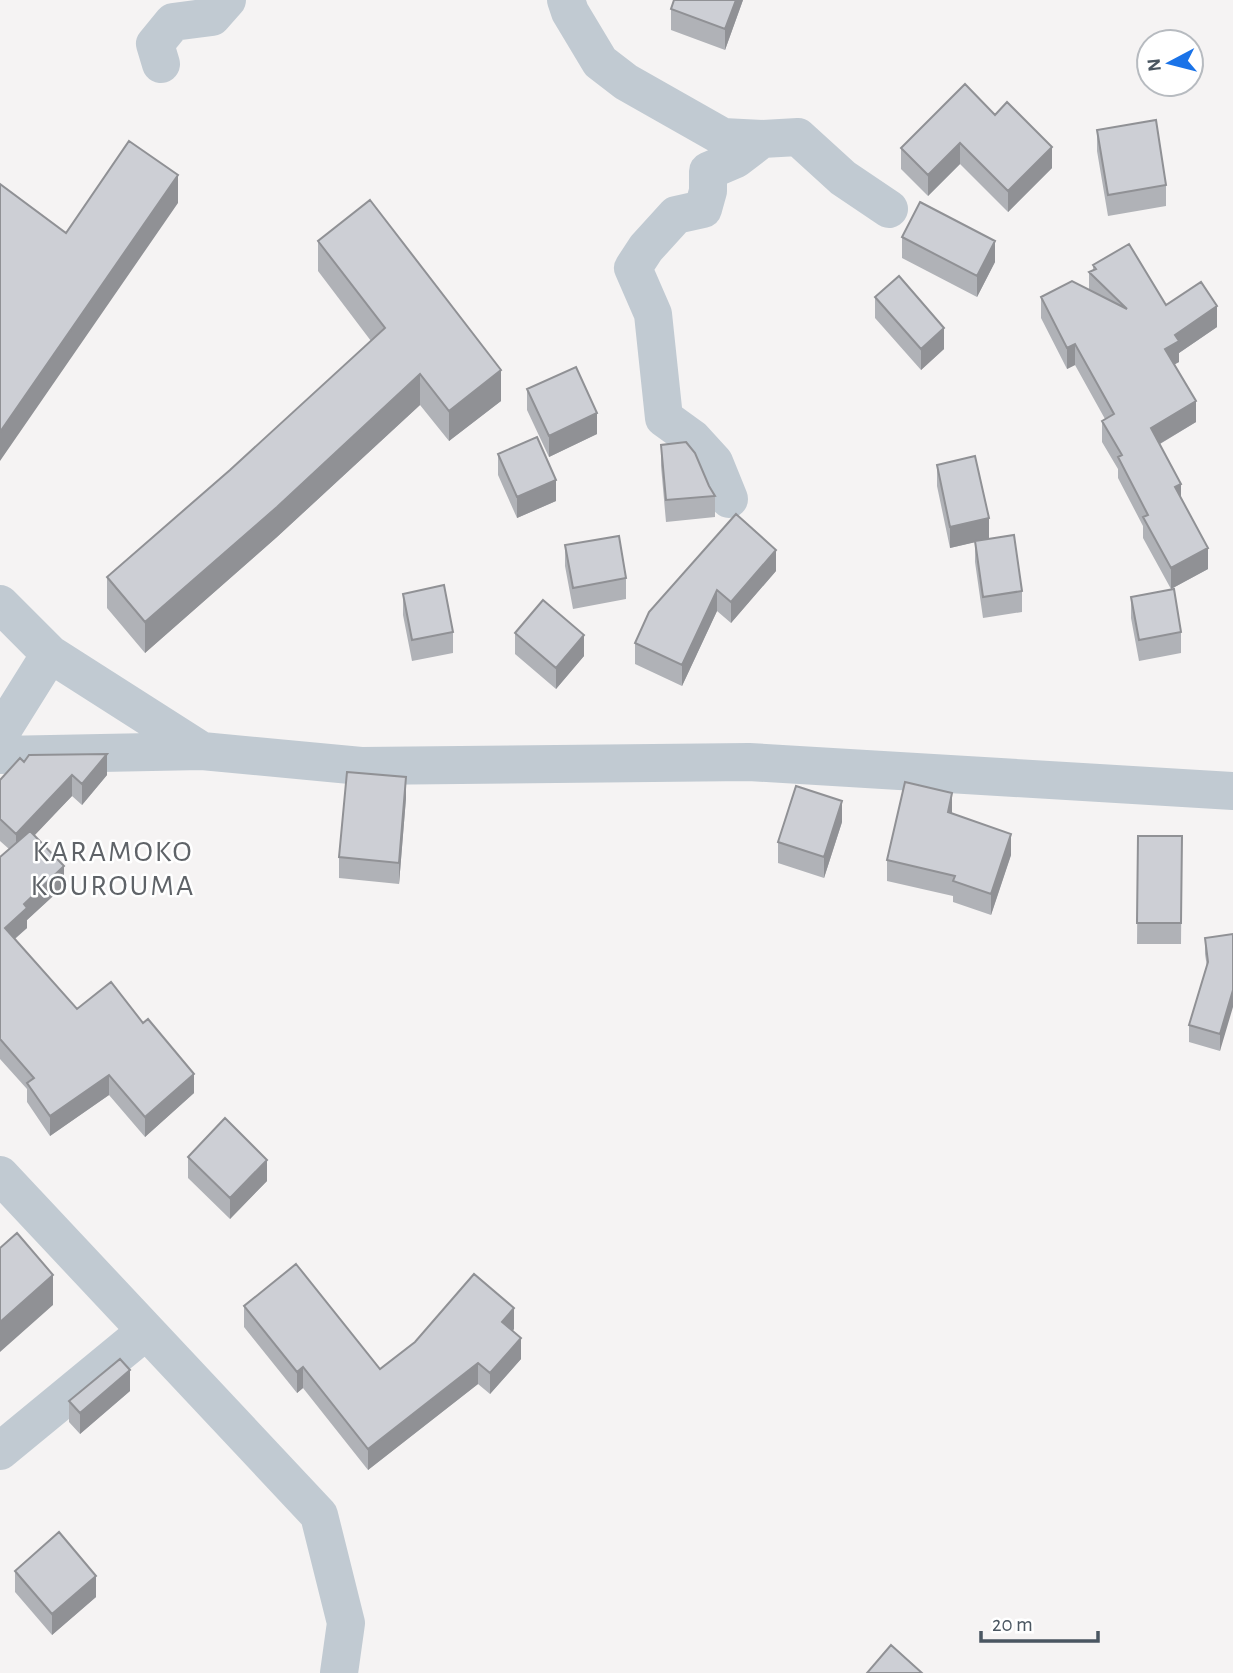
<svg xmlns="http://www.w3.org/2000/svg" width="1233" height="1673" font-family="'Alegreya Sans',sans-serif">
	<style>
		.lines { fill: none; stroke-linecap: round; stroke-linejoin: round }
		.street { stroke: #c1cad2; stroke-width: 38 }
		.wall { fill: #b0b2b7 }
		.shaded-wall { fill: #909195 }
		.building { fill: #cdcfd5; stroke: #909195; stroke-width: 2 }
		.labels { text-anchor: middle; stroke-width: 5; stroke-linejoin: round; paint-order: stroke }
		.neighbourhood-label { font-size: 30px; letter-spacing: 2px; fill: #5f6368; stroke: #fff }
	</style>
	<rect width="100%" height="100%" fill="#f5f3f3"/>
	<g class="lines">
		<!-- street -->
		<path class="street" d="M566,0L570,12L600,62L626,82L723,137L762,139L798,137L843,178L889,209
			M161,64L155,44L173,22L212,17L227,0
			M729,499L714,462L693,439L664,418L653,314L633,268L646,248L676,215L703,209L708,191V171L736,159L762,139
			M0,604L50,654L202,751L361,766L749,762L1233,791
			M0,734L50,654
			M0,755L202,751
			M0,1175L319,1515L346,1623L339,1673
			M0,1451L146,1331"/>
	</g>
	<!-- wall -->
	<path class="wall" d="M743,0L725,50L671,30V9Z
		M995,115L1052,168L1008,212L960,164L928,196L901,169V148Z
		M1097,130L1166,185V206L1108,216L1097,151Z
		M902,237L995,262L977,297L902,258Z
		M318,241L501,401L449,441L420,405L277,537L145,653L107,608V577L230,470L371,341L318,271Z
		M1093,265L1166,305L1217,327L1179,353V362L1174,364L1196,422L1160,444L1208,569L1171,589L1143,538V526L1118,478V469L1102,442V421L1105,419L1075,365L1067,369L1041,318V297L1089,290V272L1093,270Z
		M875,297L944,349L921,370L875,318Z
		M527,389L597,434L549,457L527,410Z
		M661,445L709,486L715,496V517L666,522L661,466Z
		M498,454L556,501L517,518L498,475Z
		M937,465L989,539L1022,591V612L983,618L975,562V542L950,548L937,486Z
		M565,545L626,578V599L573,609L565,566Z
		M776,571L731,623L717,611L682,686L635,664V643L649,612Z
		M403,594L453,632V653L412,661L403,615Z
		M1131,597L1181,632V653L1139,661L1131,618Z
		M515,633L584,656L556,689L515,654Z
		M24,762L107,775L82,805L72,796L34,835L64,886L27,920V928L15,939L77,1009L194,1093L145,1137L109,1095L50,1136L27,1102V1089L0,1059V857L9,849L0,841V780Z
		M406,798L399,884L339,878V857Z
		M952,814L1011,855L991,915L953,902V896L887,881V860Z
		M842,822L824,878L778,863V842Z
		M1138,836H1182L1181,944H1137Z
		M1233,934L1220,1051L1189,1042V1025L1207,967L1205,954V938Z
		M188,1157L267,1181L230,1219L188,1178Z
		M244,1306L380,1369L514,1329L513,1331L521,1359L490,1394L478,1384L368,1470L303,1388L297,1393L244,1327Z
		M130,1391L80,1434L69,1422V1401Z
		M15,1571L96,1597L52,1635L15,1592Z"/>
	<!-- shaded-wall -->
	<path class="shaded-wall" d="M736,0H743L725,50V29Z
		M960,143V164L928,196V175Z
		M1052,147V168L1008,212V191Z
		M178,175V203L0,461V432Z
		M995,241V262L977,297V276Z
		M1217,306V327L1179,353V362L1165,370V349L1175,335Z
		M944,328V349L921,370V349Z
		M1075,344V365L1067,369V348Z
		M501,370V401L449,441V411Z
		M420,374V405L277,537L145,653V622Z
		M1196,401V422L1151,449V428Z
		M597,413V434L549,457V436Z
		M556,480V501L517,518V497Z
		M1181,484V505L1175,487Z
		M989,518V539L950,548V527Z
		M1208,548V569L1171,589V568Z
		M776,550V571L731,623V602Z
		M717,590V611L682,686V665Z
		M584,635V656L556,689V668Z
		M107,754V775L82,805V784Z
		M72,775V796L16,855V834Z
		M406,777V798L399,884V863Z
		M952,793V814L948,812Z
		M842,801V822L824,878V857Z
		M1011,834V855L991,915V894Z
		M64,866V886L27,920V928L5,947V928L24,904Z
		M1233,990V1007L1220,1051V1034Z
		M194,1074V1093L145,1137V1117Z
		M109,1075V1095L50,1136V1116Z
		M267,1160V1181L230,1219V1198Z
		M53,1275V1305L0,1352V1322Z
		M514,1308V1329L502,1343V1322Z
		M521,1338V1359L490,1394V1373Z
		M478,1363V1384L368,1470V1449Z
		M303,1367V1388L297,1393V1372Z
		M130,1370V1391L80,1434V1413Z
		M96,1576V1597L52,1635V1614Z"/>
	<!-- building -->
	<path class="building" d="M674,0H736L725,29L671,9Z
		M965,84L995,115L1007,102L1052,147L1008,191L960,143L928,175L901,148Z
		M1156,120L1166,185L1108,195L1097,130Z
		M129,141L178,175L0,432V184L66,233Z
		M370,200L501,370L449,411L420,374L277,507L145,622L107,577L230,470L385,328L318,241Z
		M920,202L995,241L977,276L902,237Z
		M1129,244L1166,305L1201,282L1217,306L1175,335L1179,341L1165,349L1196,401L1151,428L1181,484L1175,487L1208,548L1171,568L1143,517L1148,515L1118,457L1122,455L1102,421L1114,414L1075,344L1067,348L1041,297L1072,281L1127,309L1089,272L1096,269L1093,265Z
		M899,276L944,328L921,349L875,297Z
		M576,367L597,413L549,436L527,389Z
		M537,437L556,480L517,497L498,454Z
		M686,442L695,453L709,486L715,496L666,500L661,445Z
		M975,456L989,518L950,527L937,465Z
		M736,514L776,550L731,602L717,590L682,665L635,643L649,612Z
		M1014,535L1022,591L983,597L975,541Z
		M619,536L626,578L573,588L565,545Z
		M444,585L453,632L412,640L403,594Z
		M1174,589L1181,632L1139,640L1131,597Z
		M543,600L584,635L556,668L515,633Z
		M107,754L82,784L72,775L16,834L0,819V780L20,758L24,762L29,755Z
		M347,772L406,777L399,863L339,857Z
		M905,782L952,793L948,812L1011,834L991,894L953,881L955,876L887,860Z
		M796,786L842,801L824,857L778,842Z
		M30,831L64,866L24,904L27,908L5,928L77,1009L111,982L143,1023L148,1019L194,1074L145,1117L109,1075L50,1116L27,1083L34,1078L0,1039V857Z
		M1138,836H1182L1181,923H1137Z
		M1233,934V990L1220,1034L1189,1025L1208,962L1205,938Z
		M225,1118L267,1160L230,1198L188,1157Z
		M17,1233L53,1275L0,1322V1248Z
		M296,1264L380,1369L415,1342L474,1274L514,1308L502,1322L521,1338L490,1373L478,1363L368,1449L303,1367L297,1372L244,1306Z
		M120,1359L130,1370L80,1413L69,1401Z
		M59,1532L96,1576L52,1614L15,1571Z
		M891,1645L922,1673H867Z"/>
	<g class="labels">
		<!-- neighbourhood labels -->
		<g class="neighbourhood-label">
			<text x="113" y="861">KARAMOKO<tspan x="113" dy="34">KOUROUMA</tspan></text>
		</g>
	</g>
	<!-- north arrow -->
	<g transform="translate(1170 63) rotate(263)"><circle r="33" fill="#ffffff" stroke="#b7bbc0" stroke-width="2"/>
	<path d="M0-5L12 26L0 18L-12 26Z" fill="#1a73e8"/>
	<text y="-10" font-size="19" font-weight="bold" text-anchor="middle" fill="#4a5661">N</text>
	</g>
	<!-- scale -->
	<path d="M981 1631v10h117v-10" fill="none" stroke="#4a5661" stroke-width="3.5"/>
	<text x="992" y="1631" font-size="21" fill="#4a5661" stroke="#ffffff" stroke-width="5" paint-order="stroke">20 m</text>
</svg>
